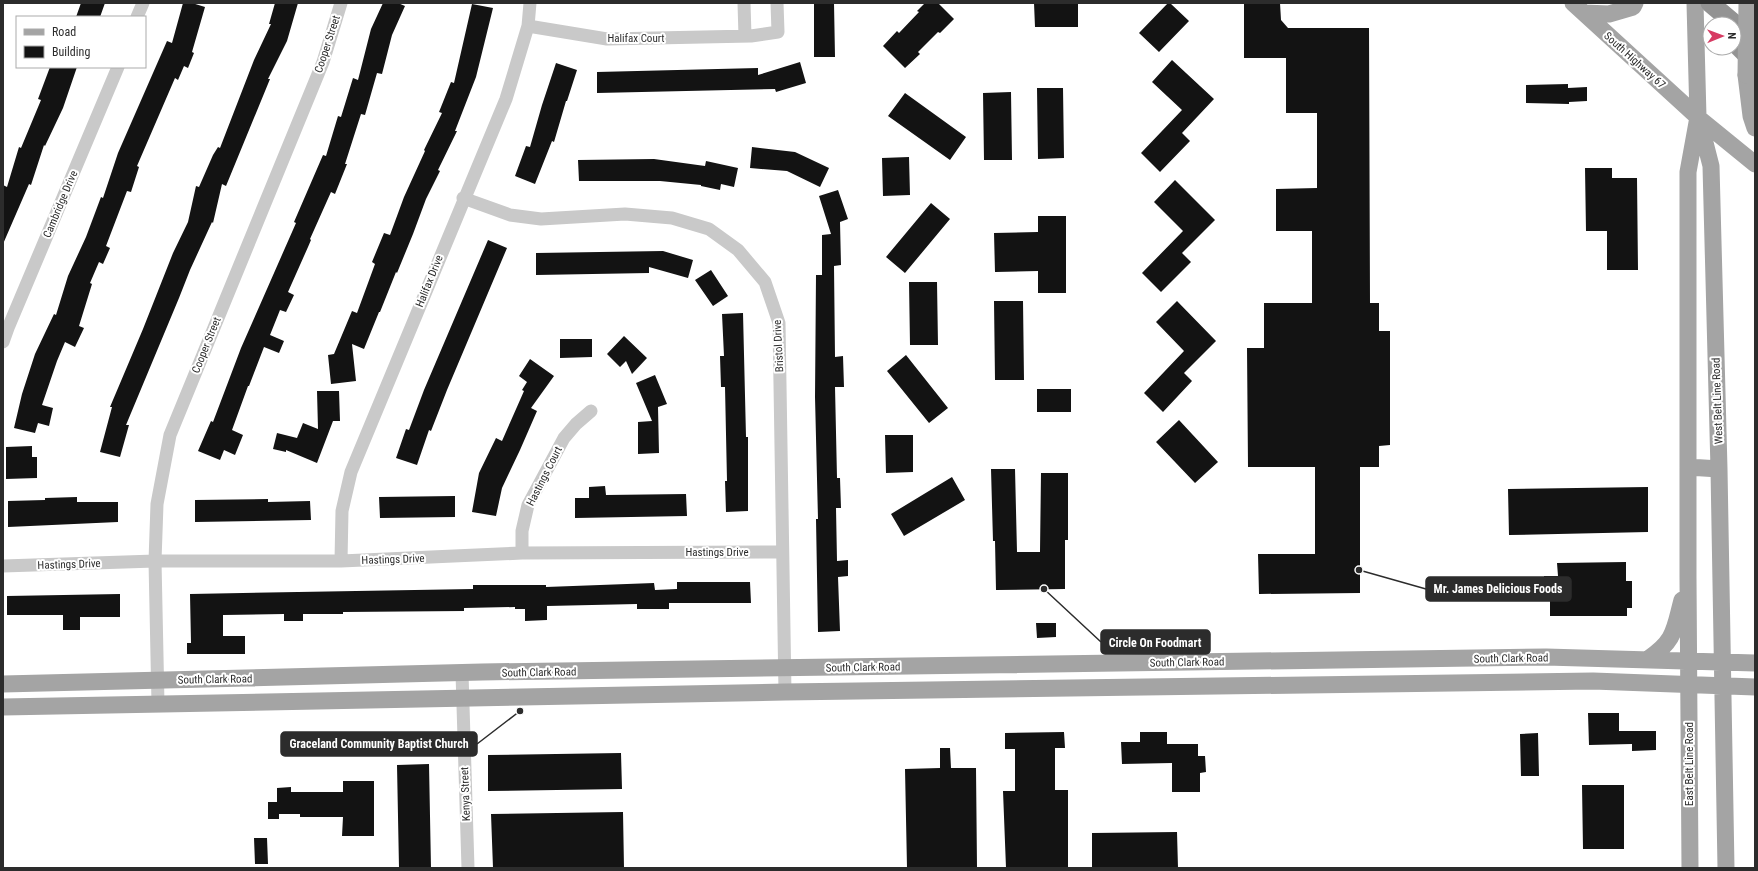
<svg xmlns="http://www.w3.org/2000/svg" width="1758" height="871" font-family="'Roboto Condensed',sans-serif">
	<style>
		.building { fill: #131313 }
		.lines { fill: none; stroke-linecap: round; stroke-linejoin: round }
		.minor { stroke: #c9c9c9; stroke-width: 13 }
		.major { stroke: #a4a4a4; stroke-width: 17 }
		.highway { stroke: #939393; stroke-width: 19 }
		.major-bridge { stroke: #a4a4a4; stroke-width: 17 }
		.labels { text-anchor: middle; stroke-width: 4; stroke-linejoin: round; paint-order: stroke }
		.street-label { font-size: 11px; fill: #2c2c2c; stroke: #fff }
		.leader { fill: none; stroke: #2c2c2c; stroke-width: 1.5 }
		.callout-dot { fill: #2c2c2c; stroke: #fff; stroke-width: 1.5 }
		.callout { fill: #2c2c2c; stroke: #2c2c2c; stroke-width: 1.5 }
		.callout-label { font-size: 12px; text-anchor: middle; font-weight: bold; fill: #fff }
	</style>
	<rect width="100%" height="100%" fill="#fff"/>
	<!-- building -->
	<path class="building" d="M81,3H105L100,17H76Z
		M183,3H192L205,7L192,52L194,53L188,68L184,66L178,80L175,78L137,166L139,167L131,192L127,191L106,246L110,248L103,264L99,262L90,283L92,284L79,326L84,328L75,347L65,342L57,361L42,405L53,408L49,426L38,423L35,433L14,428L22,394L35,354L54,314L56,315L68,276L86,237L101,197L103,198L118,153L167,41L172,43Z
		M275,3H298L287,41L268,79H270L226,186L222,184L213,223L212,222L190,270L179,298L126,425H129L120,457L100,452L112,407H110L143,329L173,253L188,222L196,186L199,187L213,155L218,147L220,148L254,60L271,24H269Z
		M383,3H398L405,6L392,35L382,74L377,73L365,115L361,114L345,164H347L335,194L331,192L310,239L311,240L308,247L288,292L294,295L286,312L280,310L270,335L284,341L279,353L264,347L249,386H248L232,430L243,435L235,455L224,450L220,460L198,451L211,421L213,422L241,348L296,223L294,222L323,155L326,156L338,116L341,117L353,78L358,80L371,29Z
		M814,3H834L835,57H814Z
		M925,3H938L954,19L940,33L938,32L918,52L920,54L905,68L883,46L897,31L899,33L919,12L917,11Z
		M1034,3H1078V27H1035Z
		M1168,3H1170L1189,21L1159,52L1139,33Z
		M1244,3H1280L1281,20L1288,28H1369L1370,303H1379V331H1390V445L1379,446V467H1360V593L1259,594L1258,554H1315V467H1248L1247,348H1264V303H1312V231H1276V189L1317,188V113H1286V58H1244Z
		M472,4L493,8L476,77L455,131H457L438,170L440,171L426,199L413,234L397,273L396,272L380,312H379L364,349L352,344L356,381L331,384L328,355L334,354L352,311L357,313L375,264L372,262L384,233L390,235L404,197L425,151L424,150L442,113L439,112L451,82L454,83Z
		M1172,60L1214,99L1182,133L1190,141L1160,172L1141,153L1182,110L1152,82Z
		M800,62L806,83L776,92L775,89L597,93V72L758,68V75Z
		M556,63L577,70L567,101H566L554,142L552,141L535,184L515,176L526,146L530,147L542,105Z
		M50,67H77L63,108L45,146L44,145L31,185L29,184L3,244V185L7,187L19,147L21,148L41,100L38,99Z
		M1568,84V88L1587,87V101L1569,102V104L1526,103V85Z
		M1037,88H1063L1064,158L1038,159Z
		M1011,92L1012,160H984L983,93Z
		M905,93L966,137L950,160L888,116Z
		M752,147L795,152L829,168L820,187L787,171L750,168Z
		M909,157L910,195L883,196L882,158Z
		M654,159L705,166L706,161L738,168L734,187L721,184L720,190L701,186V185L660,181H579L578,160Z
		M1585,168H1612V178H1637L1638,270H1607V231H1586Z
		M1175,180L1215,220L1182,253L1191,262L1161,292L1142,273L1183,231L1154,202Z
		M838,190L848,219L840,222L841,265L834,266L835,357L843,356L844,387H835L837,478H840L841,508H836L837,561L848,560V576L838,577L840,631L818,632L816,519H818L815,397L816,275H822V235L831,234L819,196Z
		M931,203L950,219L905,273L886,257Z
		M1038,216H1066V293H1038V271L995,272L994,233L1038,232Z
		M488,240L507,248L447,390L431,431L429,430L417,465L396,458L406,429L409,430L424,390Z
		M663,251L693,260L688,278L649,267V273L536,275V253Z
		M711,270L728,296L713,306L695,280Z
		M909,282H937L938,345H910Z
		M994,301H1023L1024,380H995Z
		M1177,301L1216,341L1184,373L1192,381L1163,412L1144,393L1184,351L1156,322Z
		M743,313L746,437H748V511L726,512L725,481H727L725,387H721L720,356H724L722,314Z
		M624,336L647,358L632,374L626,361L620,367L607,354Z
		M560,339H592V357L560,358Z
		M906,355L948,408L929,423L887,371Z
		M530,359L554,376L531,408L537,411L520,450L502,488L496,516L472,512L479,473L496,438L502,441L524,391L522,390L527,382L519,376Z
		M655,375L667,404L658,407L659,453L638,454V422L652,421L636,383Z
		M1037,389H1071V412H1037Z
		M317,391H339L340,421H333L317,463L286,450V452L273,449L277,433L297,438L303,423L318,429Z
		M1179,420L1218,462L1195,483L1156,442Z
		M885,435H913V472L886,473Z
		M32,446V457H37V478L6,479V447Z
		M991,469H1015L1017,552H1040L1041,473H1068V540H1065V589L996,590L995,541H993Z
		M952,477L965,500L904,536L891,514Z
		M605,486L606,495L686,494L687,516L575,518V498H589V487Z
		M1648,487V532L1509,535L1508,489Z
		M455,496V517L380,518L379,497Z
		M77,497V502H118V522L8,527V501L45,500V498Z
		M268,499V502L310,501L311,520L195,522V500Z
		M1626,562V581H1632V608H1627V616H1550V591H1544V576H1558L1557,563Z
		M677,582H750L751,603H669V609H637V604L547,606V620L525,621V609H515V607L464,608V611L343,612V614H303V621H284V614L223,615V636H245V654H187V643H191L190,594L473,589V585H546V587L654,583L655,590L677,589Z
		M120,594V617H80V630H63V615H7V596Z
		M1036,623H1056V637L1037,638Z
		M1588,713H1619V731H1656V750L1632,751V744L1589,745Z
		M1064,732L1065,748H1055V790H1068V868H1006L1003,791H1015V749H1005V733Z
		M1140,732H1167V744H1198V756H1205L1206,772L1200,773V792H1172V763L1122,764L1121,742H1140Z
		M1538,733L1539,776H1521L1520,734Z
		M940,748H950L951,768H976L977,868H907L905,769L940,768Z
		M621,753L622,789L488,791V755Z
		M429,764L431,868H399L397,765Z
		M343,781H374V836H342L343,817H300V814H279V819H268V802H277V788L291,787V792H343Z
		M1582,785H1624V849H1583Z
		M623,812L624,868H493L491,814Z
		M1177,832L1178,868H1092V833Z
		M254,838H267L268,864H255Z"/>
	<g class="lines">
		<!-- minor -->
		<path class="minor" d="M744,3L745,36
			M137,17L143,3
			M528,26L607,39L751,36L778,32L777,3
			M463,198L510,215L541,219L625,214L672,218L709,229L738,250L765,282L779,323L785,692
			M3,342L8,328L118,67
			M522,553V531L528,505L564,438L576,424L591,411
			M341,561L342,511L351,472L506,99L528,26L530,3
			M3,566L155,561H341L522,553L782,552
			M462,673L468,868
			M158,704L155,561L157,504L170,435L323,62L341,3"/>
		<!-- major -->
		<path class="major" d="M1573,3L1701,120L1755,164
			M1584,13L1609,14L1633,7L1635,3
			M1746,75L1751,116L1755,128
			M1700,123L1711,166L1719,469L1726,868
			M1688,467L1719,469
			M1648,659C1675,641 1674,630 1682,600
			M3,684L482,672L1546,657L1755,663
			M3,707L785,692L1593,681L1755,687
			M1690,868L1688,577V172L1698,117L1695,3"/>
		<!-- highway -->
		<path class="highway" d="M1710,3L1755,41
			M1734,42L1755,63"/>
		<!-- major-bridge -->
		<path class="major-bridge" d="M1746,75L1747,3"/>
	</g>
	<g class="labels">
		<!-- street labels -->
		<g class="street-label">
			<text x="636" y="42">Halifax Court</text>
			<text transform="translate(327 44) rotate(-72)" y="4">Cooper Street</text>
			<text transform="translate(1635 60) rotate(42)" y="4">South Highway 67</text>
			<text transform="translate(60 204) rotate(-67)" y="4">Cambridge Drive</text>
			<text transform="translate(429 281) rotate(-68)" y="4">Halifax Drive</text>
			<text transform="translate(206 345) rotate(-68)" y="4">Cooper Street</text>
			<text transform="translate(778 346) rotate(-93)" y="4">Bristol Drive</text>
			<text transform="translate(1717 401) rotate(-92)" y="4">West Belt Line Road</text>
			<text transform="translate(544 476) rotate(-63)" y="4">Hastings Court</text>
			<text x="717" y="556">Hastings Drive</text>
			<text transform="translate(393 559) rotate(-2)" y="4">Hastings Drive</text>
			<text transform="translate(69 564) rotate(-2)" y="4">Hastings Drive</text>
			<text transform="translate(1511 658) rotate(-1)" y="4">South Clark Road</text>
			<text transform="translate(1187 662) rotate(-1)" y="4">South Clark Road</text>
			<text transform="translate(863 667) rotate(-1)" y="4">South Clark Road</text>
			<text transform="translate(539 672) rotate(-1)" y="4">South Clark Road</text>
			<text transform="translate(215 679) rotate(-1)" y="4">South Clark Road</text>
			<text transform="translate(1689 764) rotate(-90)" y="4">East Belt Line Road</text>
			<text transform="translate(465 794) rotate(-92)" y="4">Kenya Street</text>
		</g>
	</g>
	<!-- callouts -->
	<path class="leader" d="M1359 570L1426 589M1044 589L1101 642M520 711L477 744"/>
	<g class="callout-dot">
		<circle cx="1359" cy="570" r="4"/>
		<circle cx="1044" cy="589" r="4"/>
		<circle cx="520" cy="711" r="4"/>
	</g>
	<g class="callout">
		<rect x="1426" y="577" width="145" height="24" rx="4"/>
		<rect x="1101" y="630" width="109" height="24" rx="4"/>
		<rect x="281" y="732" width="196" height="24" rx="4"/>
	</g>
	<g class="callout-label">
		<text x="1498" y="593">Mr. James Delicious Foods</text>
		<text x="1155" y="647">Circle On Foodmart</text>
		<text x="379" y="748">Graceland Community Baptist Church</text>
	</g>
	<!-- border -->
	<rect width="1758" height="871" fill="none" stroke="#2c2c2c" stroke-width="8"/>
	<!-- legend -->
	<rect x="16" y="16" width="130" height="52" fill="#ffffff" stroke="#ababab"/>
	<rect x="24" y="29" width="20" height="6" fill="#a4a4a4" stroke="#ababab"/>
	<text x="52" y="36" font-size="12" fill="#2c2c2c">Road</text>
	<rect x="24" y="46" width="20" height="12" fill="#131313" stroke="#ababab"/>
	<text x="52" y="56" font-size="12" fill="#2c2c2c">Building</text>
	<!-- north arrow -->
	<g transform="translate(1722 36) rotate(89)"><circle r="19" fill="#ffffff" stroke="#ababab"/>
	<path d="M0-3L7 15L0 10L-7 15Z" fill="#d73b63"/>
	<text y="-6" font-size="11" font-weight="bold" text-anchor="middle" fill="#2c2c2c">N</text>
	</g>
</svg>
